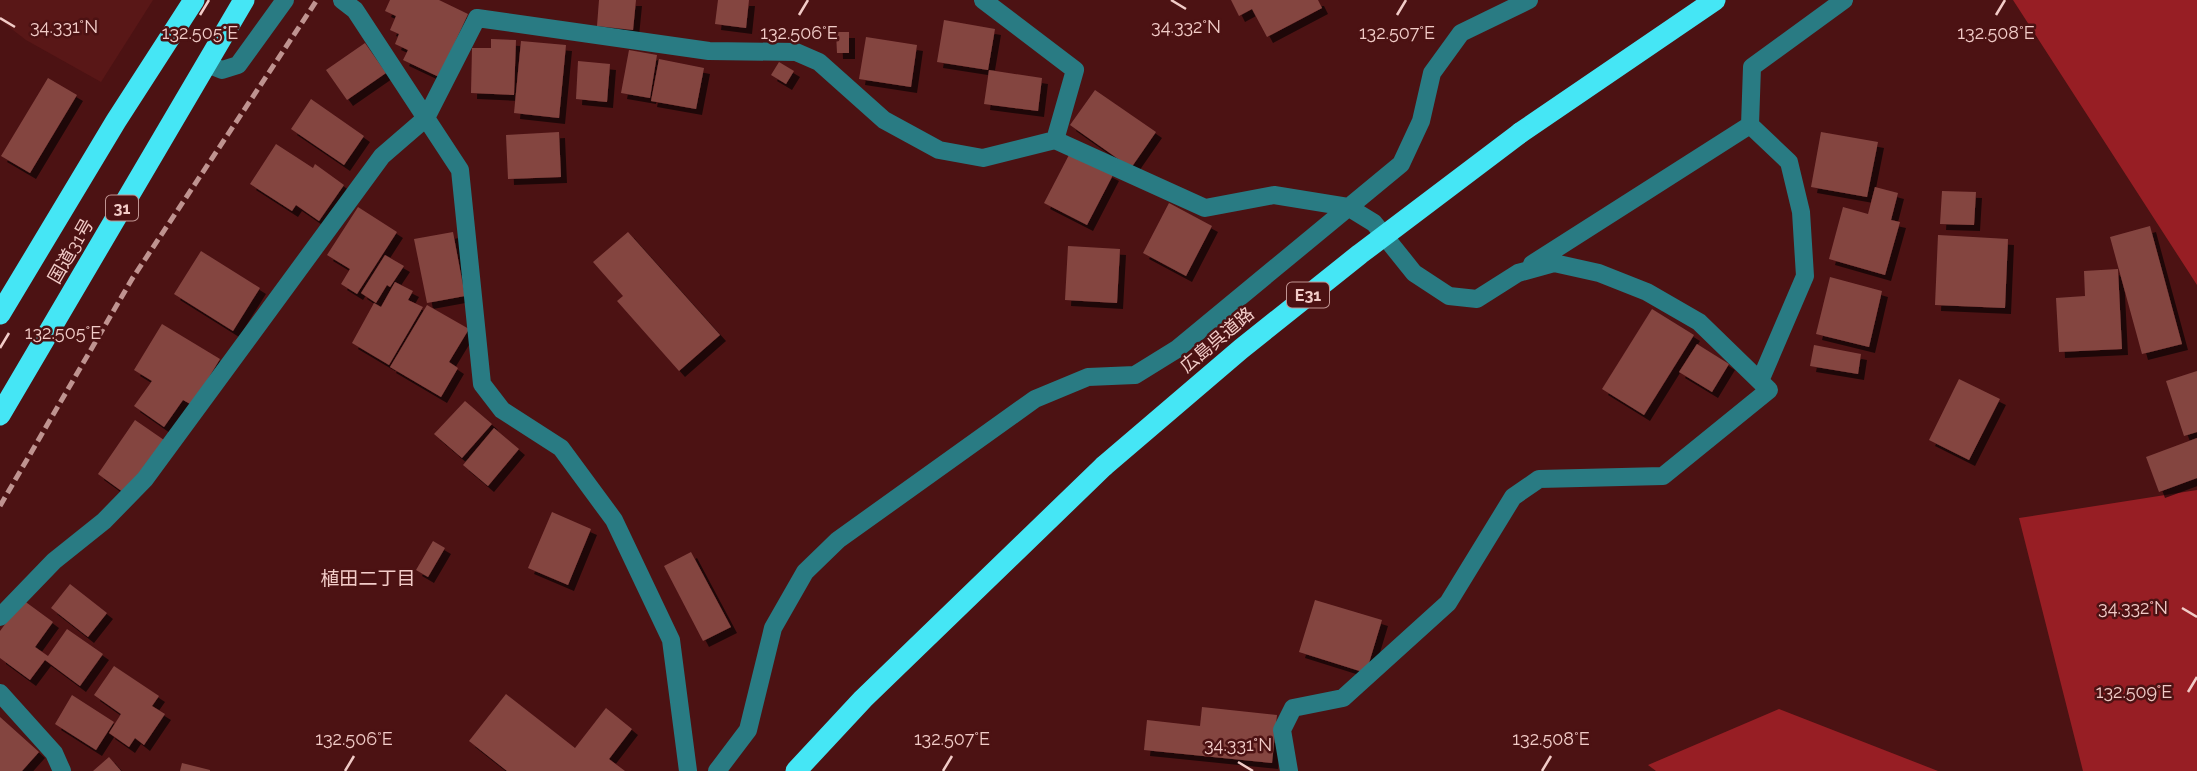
<svg xmlns="http://www.w3.org/2000/svg" width="2197" height="771" font-family="Raleway,'Noto Sans JP',sans-serif">
	<style>
		.built { fill: #591717 }
		.forest { fill: #971e24 }
		.building { fill: #844541; filter: url(#shadow) }
		.lines { fill: none; stroke-linecap: round; stroke-linejoin: round }
		.minor { stroke: #297b83; stroke-width: 18 }
		.highway { stroke: #45e6f5; stroke-width: 21 }
		.rail { stroke: #bf9390; stroke-width: 5; stroke-dasharray: 10 5; stroke-linecap: butt }
		.highway-bridge { stroke: #45e6f5; stroke-width: 21 }
		.ticks { fill: none; stroke: #f2ccc8; stroke-width: 2.5 }
		.labels { text-anchor: middle; stroke-width: 5; stroke-linejoin: round; paint-order: stroke }
		.shield { fill: #4c1213; stroke: #c09492; stroke-width: 2 }
		.shield-label { font-size: 16px; font-weight: bold; fill: #f2ccc8 }
		.street-label { font-size: 18px; fill: #f2ccc8; stroke: #4c1213 }
		.neighbourhood-label { font-size: 19px; fill: #f2ccc8; stroke: #4c1213 }
		.ticks-label { font-size: 18px; text-anchor: middle; fill: #f2ccc8; stroke: #4c1213; stroke-width: 5; stroke-linejoin: round; paint-order: stroke }
	</style>
	<defs>
		<filter id="shadow"><feDropShadow dx="6" dy="6" stdDeviation="0" flood-color="#0009"/></filter>
	</defs>
	<rect width="100%" height="100%" fill="#4c1213"/>
	<!-- built -->
	<path class="built" d="M0,0H153L101,82L26,40L0,20Z"/>
	<!-- forest -->
	<path class="forest" d="M2013,0H2197V285Z
		M2197,490V771H2083L2019,518Z
		M1779,709L1938,771H1656L1648,765Z"/>
	<!-- building -->
	<path class="building" d="M390,0H439L468,14L439,77L403,60L408,50L395,44L399,34L390,30L396,16L385,11Z
		M599,0H636L633,30L597,26Z
		M718,0H749L746,28L715,24Z
		M1231,0H1318L1322,8L1267,37L1252,9L1239,16Z
		M944,20L995,29L988,70L937,62Z
		M836,32H849V53H837Z
		M866,37L917,45L911,87L859,79Z
		M491,39L516,40L514,95L471,93L472,48H491Z
		M521,41L566,45L559,118L514,113Z
		M365,43L386,73L347,100L326,70Z
		M629,50L657,55L650,98L621,93Z
		M659,59L704,68L696,109L651,101Z
		M578,61L610,64L607,102L576,99Z
		M779,62L794,71L786,84L771,75Z
		M989,70L1042,78L1038,111L984,104Z
		M48,78L77,95L30,173L1,156Z
		M1095,90L1156,132L1131,168L1070,125Z
		M311,99L364,136L344,165L291,129Z
		M559,132L561,177L508,179L506,135Z
		M1821,132L1878,142L1867,197L1811,187Z
		M276,144L313,168L315,164L344,185L319,221L296,205L292,211L250,184Z
		M1070,153L1113,175L1087,225L1044,203Z
		M1875,187L1898,193L1891,220L1900,222L1885,275L1829,259L1843,207L1868,214Z
		M1942,191L1976,192L1974,225L1940,224Z
		M1169,203L1212,226L1186,276L1143,253Z
		M358,207L397,232L357,294L341,284L350,269L327,255Z
		M2150,226L2182,344L2142,354L2110,237Z
		M453,232L465,296L427,303L414,239Z
		M628,232L720,335L679,371L617,301L623,296L593,262Z
		M1938,235L2008,239L2005,308L1935,305Z
		M1068,246L1120,249L1117,303L1065,300Z
		M201,251L260,288L233,331L174,294Z
		M385,255L404,266L390,287L387,285L376,303L361,293Z
		M2118,269L2122,349L2059,352L2056,298L2085,296L2084,271Z
		M1830,277L1882,291L1869,347L1816,334Z
		M395,282L413,291L408,300L423,307L389,365L352,343L374,303L381,307Z
		M427,305L469,329L449,362L458,368L441,397L390,367Z
		M1652,309L1694,335L1644,415L1602,389Z
		M162,324L220,359L192,405L183,400L164,427L134,406L152,381L134,370Z
		M1697,344L1729,364L1712,392L1679,372Z
		M1814,345L1861,354L1858,374L1810,366Z
		M2197,371V432L2184,436L2166,381Z
		M1959,379L2000,399L1969,460L1929,440Z
		M465,401L492,424L462,458L434,434Z
		M135,420L164,440L127,495L98,474Z
		M494,428L519,449L488,486L463,465Z
		M2197,438V478L2159,492L2146,457Z
		M552,512L591,529L568,585L528,568Z
		M433,541L445,548L428,577L416,570Z
		M691,552L731,627L703,641L664,566Z
		M70,584L107,613L88,637L51,608Z
		M23,600L53,622L35,647L48,656L67,629L103,654L80,686L45,660L30,680L0,658V631Z
		M1315,600L1382,620L1366,673L1299,652Z
		M114,666L159,696L152,706L165,714L144,745L135,738L129,747L109,733L121,714L94,695Z
		M506,694L575,748L606,708L632,729L609,759L625,771H507L469,741Z
		M72,695L114,722L96,750L55,724Z
		M1202,707L1277,715L1272,763L1144,750L1147,720L1200,726Z
		M0,717L39,752L22,771H0Z
		M109,757L121,771H93Z
		M182,763L210,770V771H180Z"/>
	<g class="lines">
		<!-- minor -->
		<path class="minor" d="M342,0L355,10L460,170L482,384L502,410L561,448L614,520L671,640L688,771
			M983,0L1075,70L1055,140
			M207,64L222,70L238,65L285,0
			M1750,125L1789,162L1801,212L1805,276L1760,381
			M1532,264L1750,125L1752,67L1844,0
			M0,617L54,561L104,521L145,479L382,156L426,118L477,18L709,51L796,52L819,62L884,120L939,150L983,158L1055,140L1205,208L1274,195L1348,207L1374,223L1414,273L1449,296L1477,299L1518,273L1554,263L1599,273L1647,292L1699,322L1769,390L1663,476L1539,479L1513,497L1448,603L1343,698L1293,708L1282,730L1289,771
			M0,693L54,753L62,771
			M717,771L748,730L773,628L805,572L838,540L1035,399L1088,377L1135,375L1177,349L1401,164L1421,121L1432,73L1461,33L1529,0"/>
		<!-- highway -->
		<path class="highway" d="M1520,133L1715,0
			M0,314L116,121L194,0
			M0,415L244,0
			M796,771L863,699L1104,466"/>
		<!-- rail -->
		<path class="rail" d="M0,506L132,279L317,0"/>
		<!-- highway-bridge -->
		<path class="highway-bridge" d="M1104,466L1241,349L1360,254L1520,133"/>
	</g>
	<!-- ticks -->
	<path class="ticks" d="M1171,0L1186,9M200,15L209,0M799,15L808,0M1397,15L1406,0M1996,15L2005,0M0,18L15,27M0,348L9,333M2182,608L2197,617M2188,692L2197,677M1238,762L1253,771M345,771L354,756M943,771L952,756M1542,771L1551,756"/>
	<g class="labels">
		<!-- shield labels -->
		<g class="shield">
			<rect x="106" y="195.5" width="32" height="25" rx="5"/>
			<rect x="1287" y="282.5" width="42" height="25" rx="5"/>
		</g>
		<g class="shield-label">
			<text x="122" y="214">31</text>
			<text x="1308" y="301">E31</text>
		</g>
		<!-- street labels -->
		<g class="street-label">
			<text transform="translate(71 251) rotate(-60)" y="6">国道31号</text>
			<text transform="translate(1217 340) rotate(-40)" y="6">広島呉道路</text>
		</g>
		<!-- neighbourhood labels -->
		<g class="neighbourhood-label">
			<text x="368" y="585">植田二丁目</text>
		</g>
	</g>
	<g class="ticks-label">
		<text x="1186" y="33">34.332°N</text>
		<text x="64" y="33">34.331°N</text>
		<text x="200" y="39">132.505°E</text>
		<text x="799" y="39">132.506°E</text>
		<text x="1397" y="39">132.507°E</text>
		<text x="1996" y="39">132.508°E</text>
		<text x="63" y="339">132.505°E</text>
		<text x="2133" y="614">34.332°N</text>
		<text x="2134" y="698">132.509°E</text>
		<text x="354" y="745">132.506°E</text>
		<text x="952" y="745">132.507°E</text>
		<text x="1551" y="745">132.508°E</text>
		<text x="1238" y="751">34.331°N</text>
	</g>
</svg>
